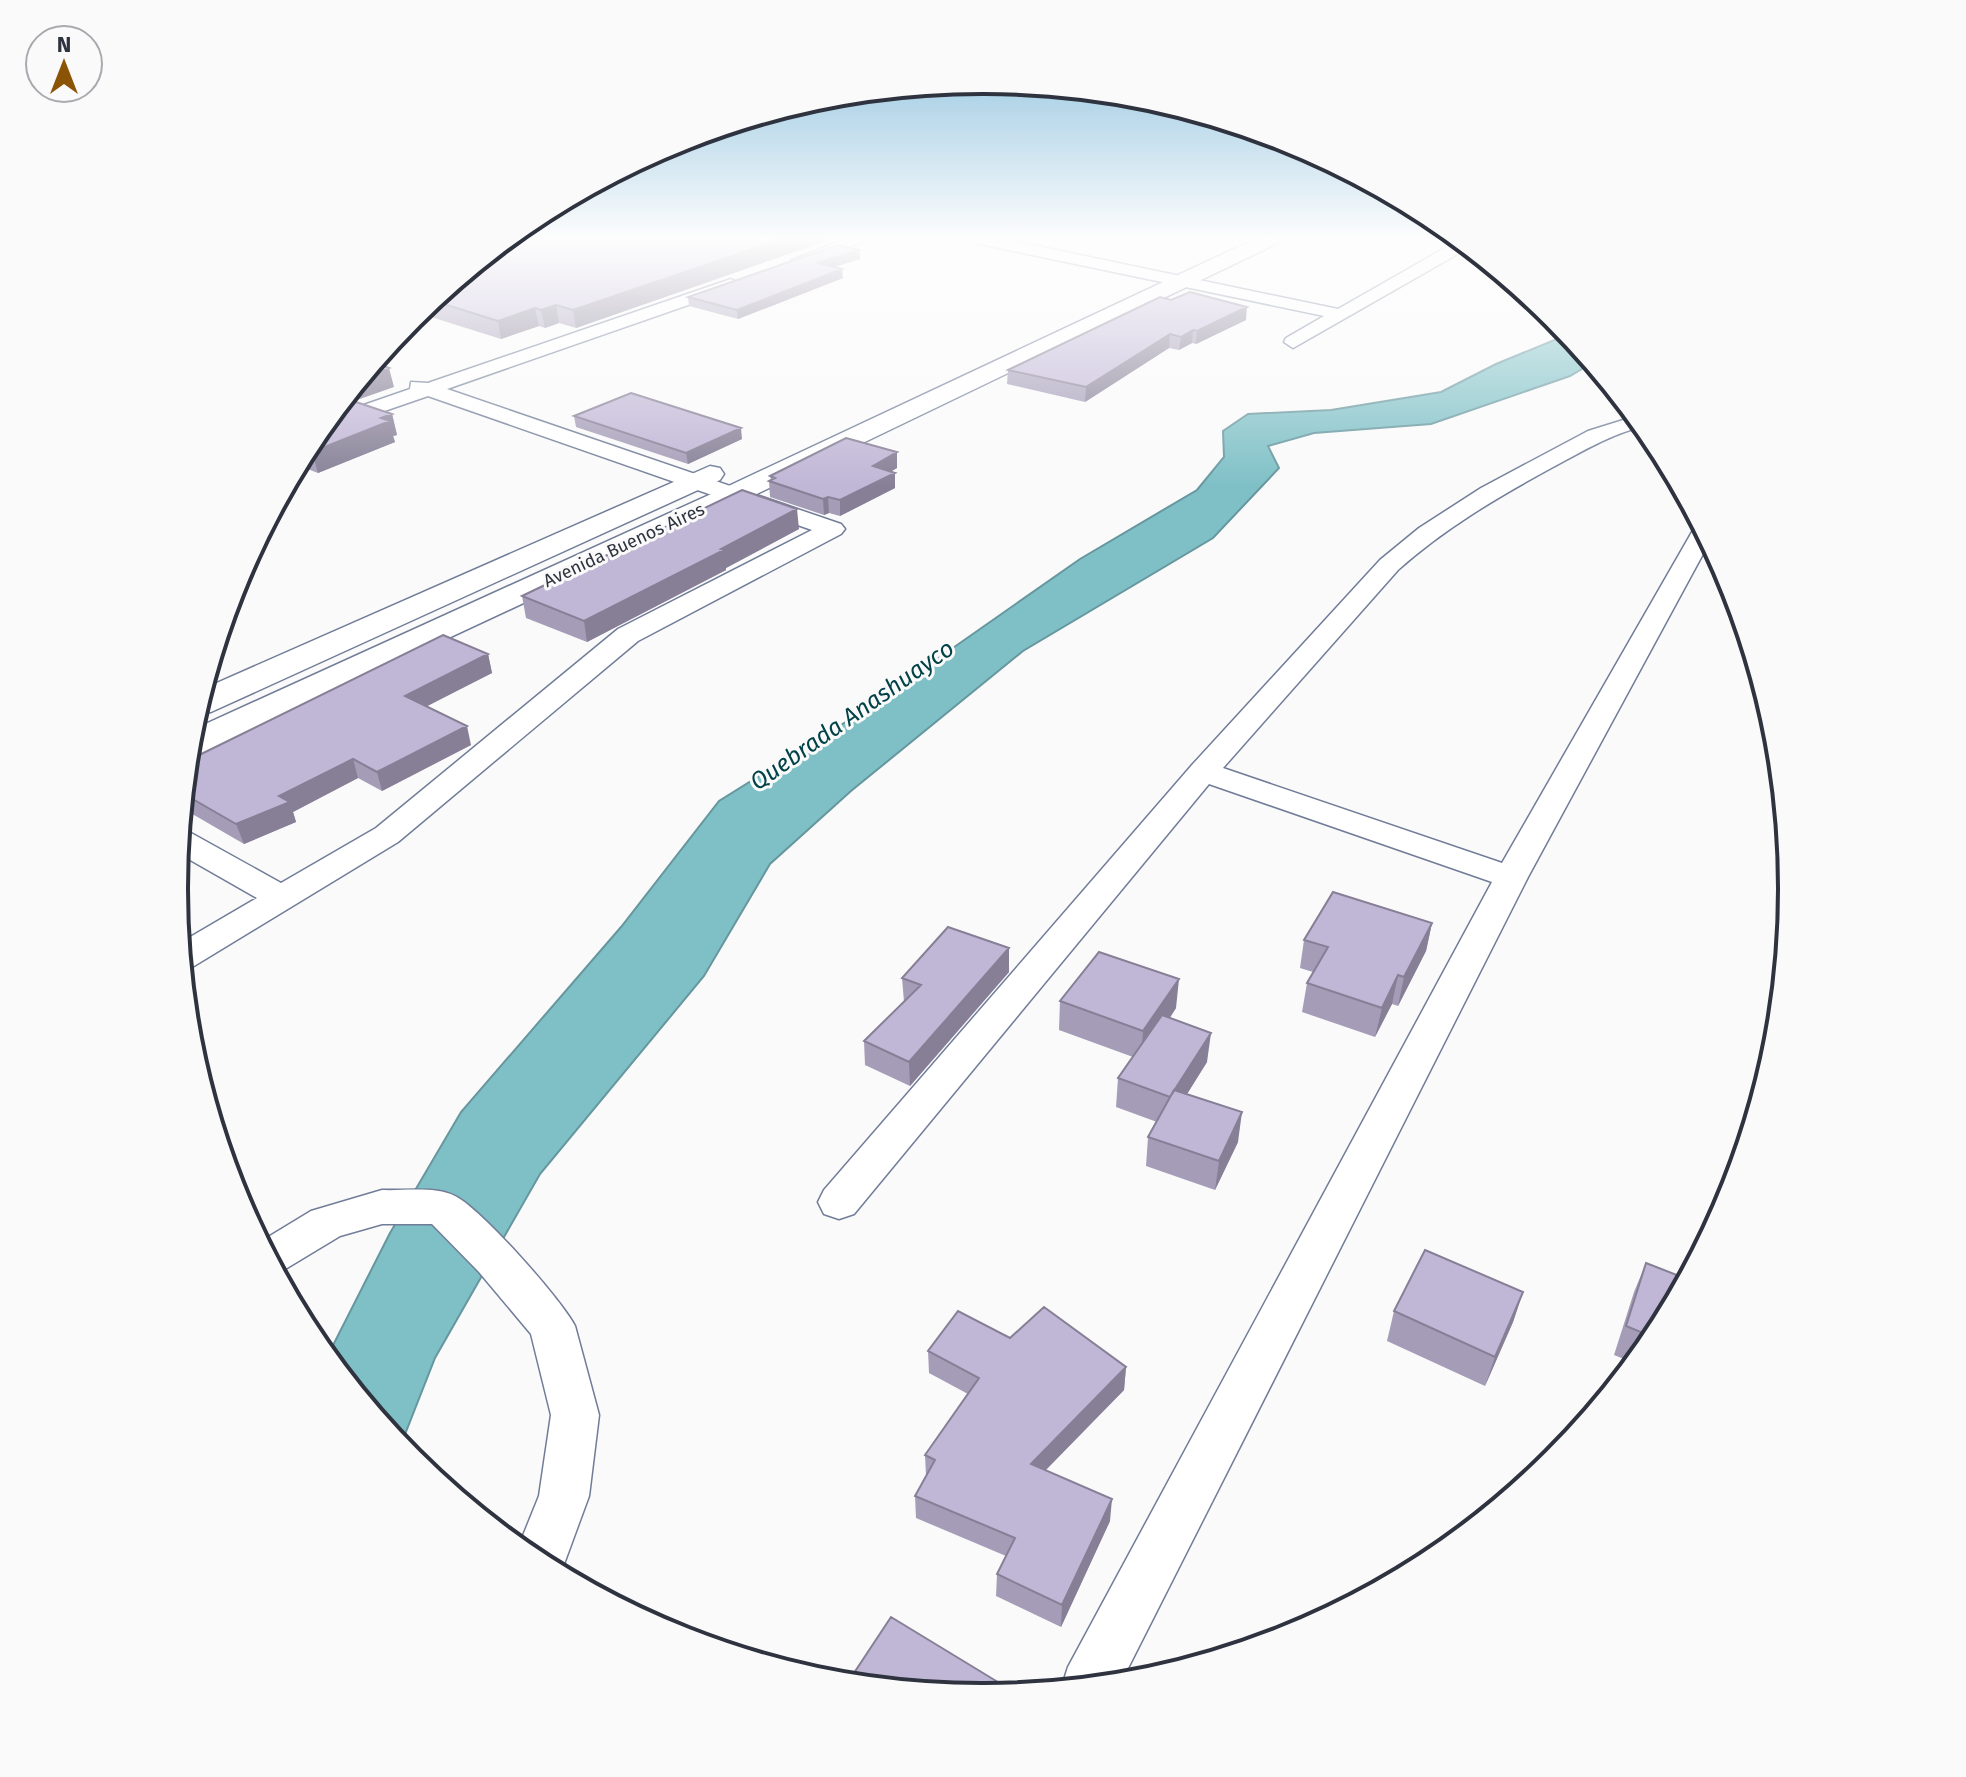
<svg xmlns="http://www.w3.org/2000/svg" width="1966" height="1777" font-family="'Fira Sans',sans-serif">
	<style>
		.water { fill: #7ec0c6; stroke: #66969e; stroke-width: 2 }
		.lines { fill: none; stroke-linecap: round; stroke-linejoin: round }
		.minor-casing { stroke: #717d98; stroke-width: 3 }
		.tertiary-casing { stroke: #717d98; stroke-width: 3 }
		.minor { fill: #fff; fill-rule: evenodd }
		.tertiary { fill: #fff; fill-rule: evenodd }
		.wall { fill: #a59db8 }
		.shaded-wall { fill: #867f96 }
		.building { fill: #c0b6d6; stroke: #867f96; stroke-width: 2 }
		.labels { text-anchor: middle; stroke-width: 6; stroke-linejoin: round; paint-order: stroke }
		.far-street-label { font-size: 18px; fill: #2e333f; stroke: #fafafa }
		.water-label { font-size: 24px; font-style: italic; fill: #004247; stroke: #fafafa }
		.rim { fill: none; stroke: #2e333f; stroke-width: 4 }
	</style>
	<rect width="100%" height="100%" fill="#fafafa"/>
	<!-- water -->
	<path class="water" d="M1569,334L1592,363L1570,376L1431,424L1314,433L1268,446L1279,468L1213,538L1023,651L851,791L770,864L704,976L540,1174L435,1358L400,1447L327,1357L390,1233L461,1112L621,927L719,801L860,713L1080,559L1197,490L1224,457L1223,431L1248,414L1331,410L1441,392L1496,364Z"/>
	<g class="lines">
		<defs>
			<path id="minor" d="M848,238H872L806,263H794L792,260Z
				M967,238H999L1338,309L1459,240L1470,247L1293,348L1284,342L1286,338L1324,316L975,243Z
				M731,279L740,284L737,288L447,389L841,524L845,529L841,534L638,641L398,842L194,966L182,969L180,943L257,898L178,853L180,831L191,833L281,883L376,828L618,629L812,530L428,396L338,427L331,429L322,425L329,417L410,389L411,382L428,383Z
				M1636,416L1644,426C1611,434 1583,451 1553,467C1498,497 1445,528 1398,570L1223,768L1502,863L1696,525L1700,524L1710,541L1528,877L1120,1684L1061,1689L1068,1667L1492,882L1209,784L854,1214L839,1219L824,1214L818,1202L824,1190L1192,765L1380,560L1419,528L1481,488L1588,431Z
				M382,1190C404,1191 435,1186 455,1196C480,1208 562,1300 575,1326L599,1415L589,1496L560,1575L518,1548L539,1496L551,1415L531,1334L479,1272L432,1224H382L340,1236L277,1274L260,1242L311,1211Z"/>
			<path id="tertiary" d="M1257,238H1283L1280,242L740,502L202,753L188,756L190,731L720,490Z
				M710,466L720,468L724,474L720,480L211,712L195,714L203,689Z"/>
		</defs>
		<!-- minor casing -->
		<use href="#minor" class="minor-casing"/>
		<!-- tertiary casing -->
		<use href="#tertiary" class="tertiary-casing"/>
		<!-- minor -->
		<use href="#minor" class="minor"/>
		<!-- tertiary -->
		<use href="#tertiary" class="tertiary"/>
	</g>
	<!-- wall -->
	<path class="wall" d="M507,238H834L576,328L559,323L545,328L539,326L501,339L431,317L404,325L412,316Z
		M859,250L860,259L834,267L843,278L738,319L689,306L688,297Z
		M1160,297L1246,320L1196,344L1192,343L1179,350L1169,348L1085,402L1007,384L1008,370Z
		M392,414L397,435L393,436L395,442L318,473L297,465L311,439Z
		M574,416L742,439L688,464L576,427Z
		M897,468L891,471L895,488L840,516L829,513L824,515L770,497L769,481L771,480L770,476Z
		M799,529L726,568V570L587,642L526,618L522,596Z
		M488,654L492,673L426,706L471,745L382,791L358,778L293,812L296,822L244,844L182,808L187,761Z
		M1432,923L1426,951L1398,1006L1392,1004L1375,1037L1302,1012L1307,983L1313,972L1300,968L1304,940Z
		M1009,972L910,1086L865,1065L864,1041L904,1002L902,978Z
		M1060,1001L1176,1008L1170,1018L1207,1062L1187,1094L1238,1142L1215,1190L1146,1166L1148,1137L1157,1122L1116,1107L1118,1078L1133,1057L1059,1030Z
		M1646,1263L1655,1338L1634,1363L1614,1355L1634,1292Z
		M1523,1292L1513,1322L1485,1386L1387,1341L1394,1311Z
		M1010,1338L1126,1367L1124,1390L1046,1470L1110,1521L1061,1627L996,1596L997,1574L1006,1556L916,1518L915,1496L926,1476L925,1455L968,1394L929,1373L928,1351Z
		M854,1673L1006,1687V1695L983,1697L855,1684Z"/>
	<!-- shaded-wall -->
	<path class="shaded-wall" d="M785,238H834L576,328L573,310Z
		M859,250L860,259L818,272V263Z
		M842,269L843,278L738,319L737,310Z
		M428,303L431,317L404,325L412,316Z
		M556,305L559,323L545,328L541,310Z
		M1247,307L1246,320L1196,344L1197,331Z
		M535,308L539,326L501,339L498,321Z
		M1193,330L1192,343L1179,350L1181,337Z
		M1170,334L1169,348L1085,402L1086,387Z
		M389,368L394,387L337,407L362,377Z
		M392,414L397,435L393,436L395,442L318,473L312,452Z
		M741,428L742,439L688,464L686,453Z
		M897,452V468L874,482L873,466Z
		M895,473V488L840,516V500Z
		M828,497L829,513L824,515L823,499Z
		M797,509L799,529L726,568V570L587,642L584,621Z
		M488,654L492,673L410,715L405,696Z
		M467,726L471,745L382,791L377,772Z
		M353,759L358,778L293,812L296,822L244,844L236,824L279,796Z
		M1432,923L1426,951L1398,1006L1404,977Z
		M1009,948V972L910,1086L909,1062Z
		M1398,975L1392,1004L1375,1037L1382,1008Z
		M1179,979L1176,1008L1141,1060L1143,1031Z
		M1211,1033L1207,1062L1167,1126L1170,1097Z
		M1242,1112L1238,1142L1215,1190L1219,1161Z
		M1523,1292L1513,1322L1485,1386L1495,1357Z
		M1126,1367L1124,1390L1030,1486L1031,1464Z
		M1112,1499L1110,1521L1061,1627L1062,1605Z"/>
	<!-- building -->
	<path class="building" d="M507,238H785L573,310L556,305L541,310L535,308L498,321L431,300Z
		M838,245L859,250L818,263L842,269L737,310L688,297Z
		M1190,292L1247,307L1197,331L1193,330L1181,337L1170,334L1086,387L1008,370L1160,297L1171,300Z
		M374,363L389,368L362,377Z
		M631,393L741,428L686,453L574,416Z
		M356,402L392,414L381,418L390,421L312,452L305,450L311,439L336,409Z
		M846,438L897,452L873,466L895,473L840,500L828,497L823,499L769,481L775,478L770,476Z
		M742,490L797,509L721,549L724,550L584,621L522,596Z
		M443,635L488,654L405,696L467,726L377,772L353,759L279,796L290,802L236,824L184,794L187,761Z
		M1333,892L1432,923L1404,977L1398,975L1382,1008L1307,983L1328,947L1304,940Z
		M948,927L1009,948L909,1062L864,1041L921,985L902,978Z
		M1099,952L1179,979L1143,1031L1060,1001Z
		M1162,1015L1211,1033L1170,1097L1118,1078Z
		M1174,1090L1242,1112L1219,1161L1148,1137Z
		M1425,1250L1523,1292L1495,1357L1394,1311Z
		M1646,1263L1687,1279L1655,1338L1626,1326Z
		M1044,1307L1126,1367L1031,1464L1112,1499L1062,1605L997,1574L1015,1538L915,1496L935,1460L925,1455L979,1378L928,1351L958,1311L1010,1338Z
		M891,1617L1006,1687L1001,1695L983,1697L875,1686L854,1673Z"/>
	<!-- sky -->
	<linearGradient id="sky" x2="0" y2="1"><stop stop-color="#7db9da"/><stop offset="0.49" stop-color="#fdfdfd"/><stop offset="1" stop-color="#fdfdfd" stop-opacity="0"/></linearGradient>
	<rect width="1966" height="487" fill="url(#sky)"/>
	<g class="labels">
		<!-- far-street labels -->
		<g class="far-street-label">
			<text transform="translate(624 545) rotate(-25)" y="6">Avenida Buenos Aires</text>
		</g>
		<!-- water labels -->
		<g class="water-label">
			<text transform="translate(852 715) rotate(-35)" y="8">Quebrada Anashuayco</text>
		</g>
	</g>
	<!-- crop -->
	<path d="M0 0H1966V1777H0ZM982 94H984A794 794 0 0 1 1778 888V889A794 794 0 0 1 984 1683H982A794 794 0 0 1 188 889V888A794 794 0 0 1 982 94Z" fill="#fafafa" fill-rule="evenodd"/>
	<path class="rim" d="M982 94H984A794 794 0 0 1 1778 888V889A794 794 0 0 1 984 1683H982A794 794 0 0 1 188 889V888A794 794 0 0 1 982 94Z"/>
	<!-- north arrow -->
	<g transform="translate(64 64)"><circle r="38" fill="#fafafa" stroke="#a8aaaf" stroke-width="2"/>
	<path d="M0-6L14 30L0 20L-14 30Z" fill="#8a5306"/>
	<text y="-12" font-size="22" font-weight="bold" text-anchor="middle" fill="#2e333f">N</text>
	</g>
</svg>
